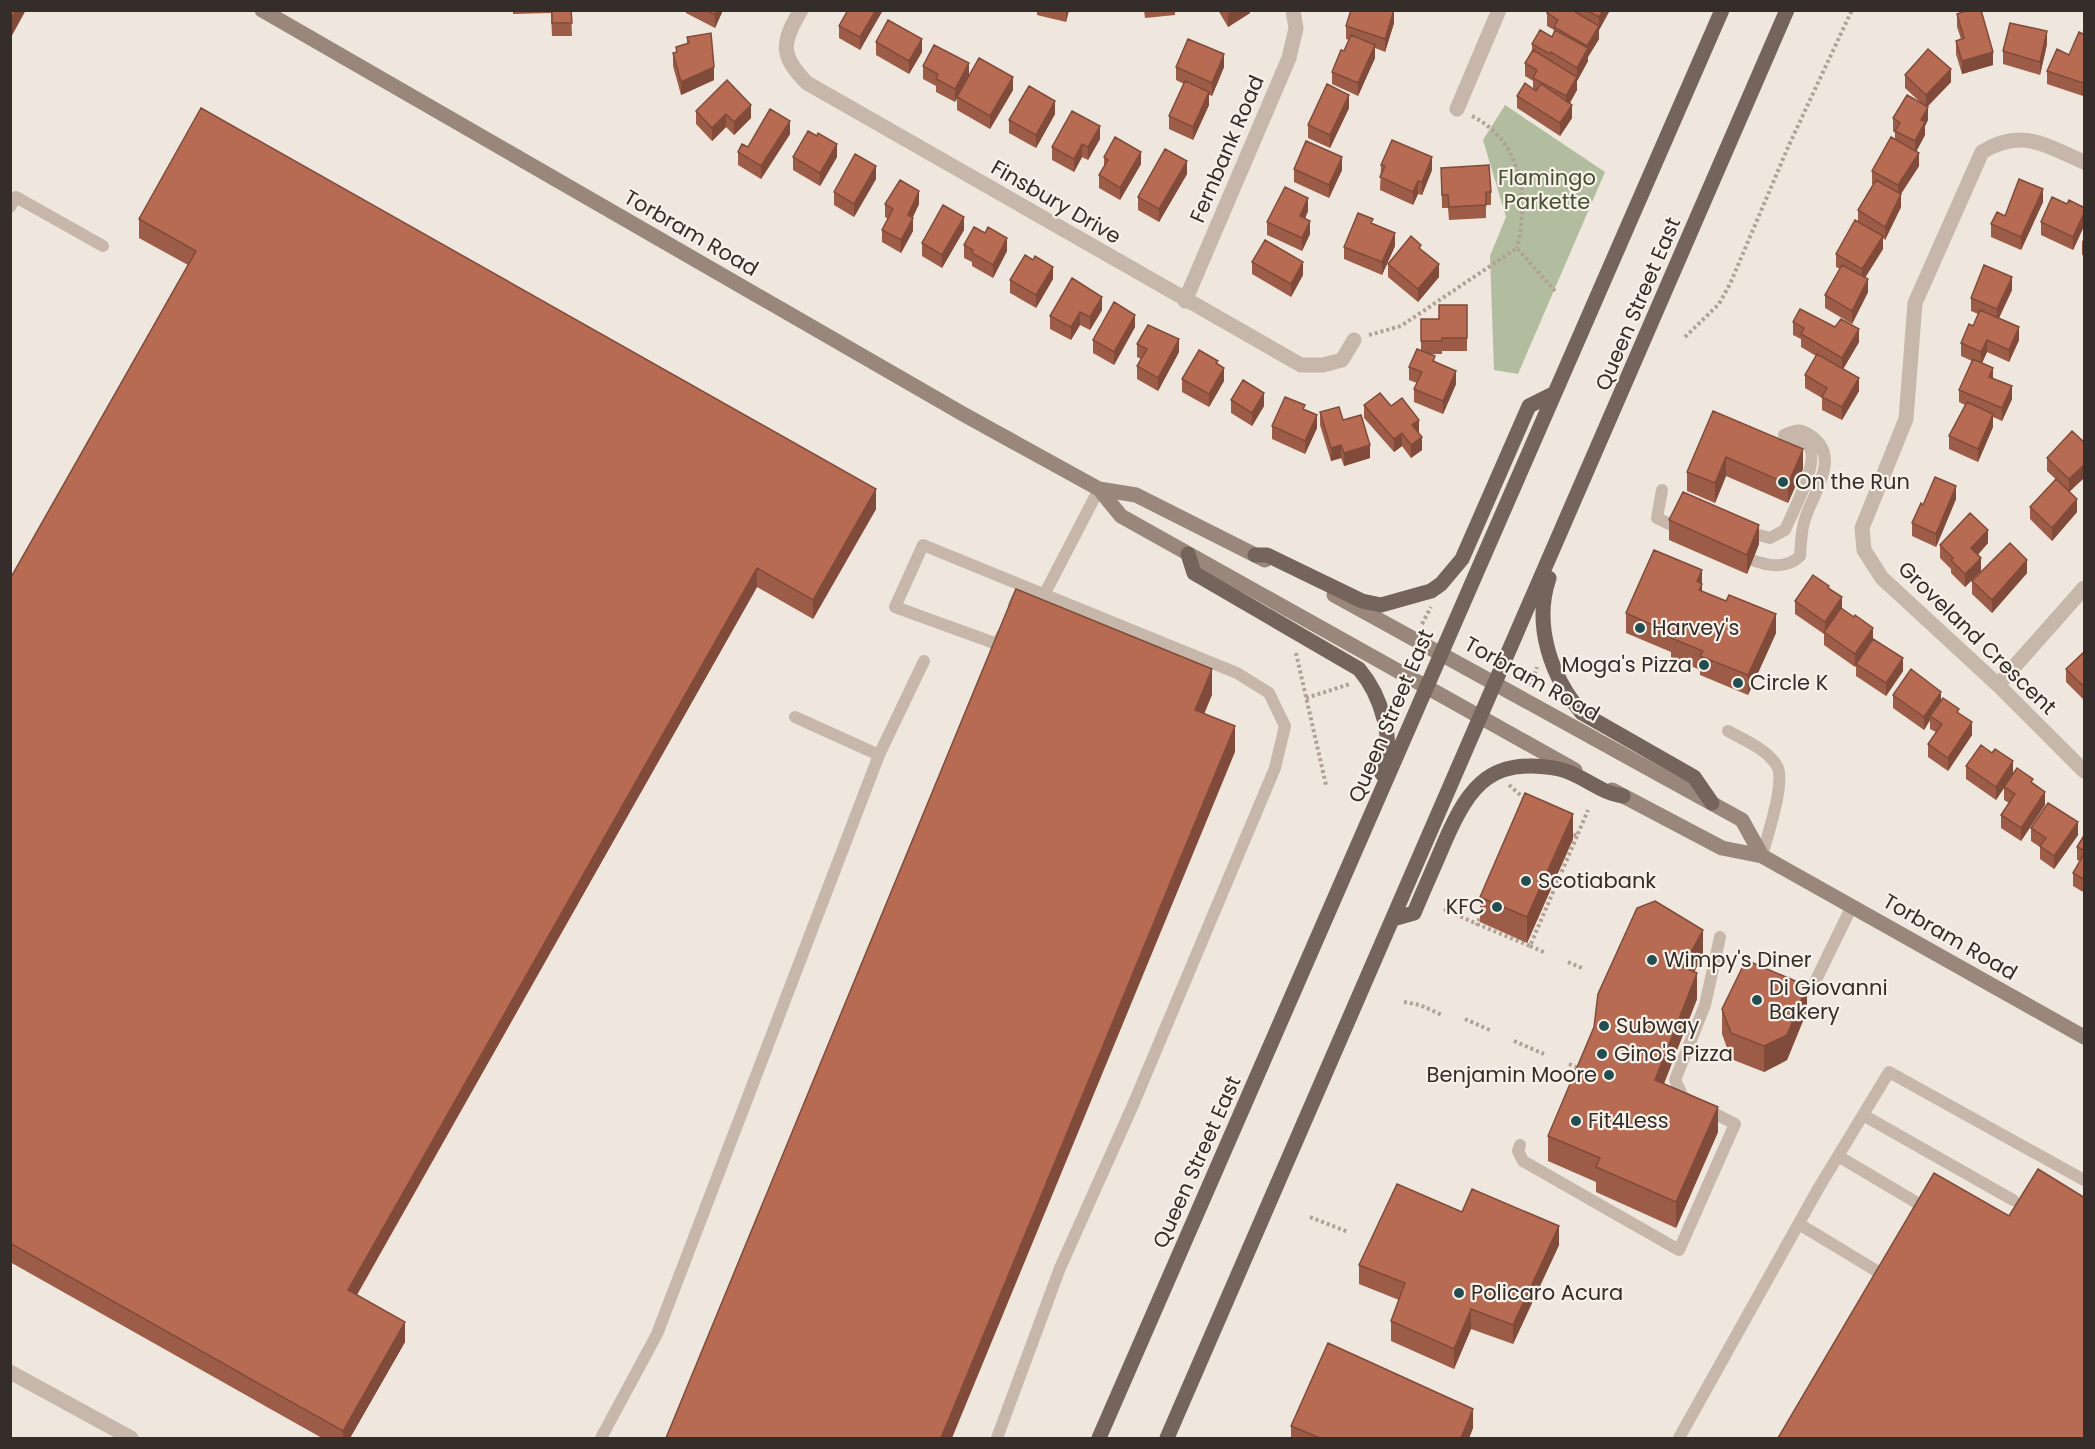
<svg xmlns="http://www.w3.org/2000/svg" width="2095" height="1449" font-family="Poppins,sans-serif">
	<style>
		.green { fill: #b2bc9f }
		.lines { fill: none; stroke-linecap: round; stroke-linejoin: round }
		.path { stroke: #b1a195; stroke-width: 4; stroke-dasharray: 3 3; stroke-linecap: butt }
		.service { stroke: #c6b7aa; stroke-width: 12 }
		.minor { stroke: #c6b7aa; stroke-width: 15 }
		.tertiary { stroke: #c6b7aa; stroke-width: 15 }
		.secondary { stroke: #99877c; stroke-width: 15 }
		.primary { stroke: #74645c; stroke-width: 15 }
		.wall { fill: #9d5c47 }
		.shaded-wall { fill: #804b3a }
		.building { fill: #b76b53; stroke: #804b3a; stroke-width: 1.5 }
		.poi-dot { fill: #234e51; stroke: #f7f1e9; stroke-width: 2 }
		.labels { text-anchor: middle; stroke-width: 4.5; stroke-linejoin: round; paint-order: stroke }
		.street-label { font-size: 21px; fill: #342d29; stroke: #f7f1e9 }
		.park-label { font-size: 21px; fill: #445030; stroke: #f7f1e9 }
		.poi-label { font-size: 21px; fill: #342d29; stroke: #f7f1e9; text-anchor: start }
	</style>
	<rect width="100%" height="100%" fill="#efe7dd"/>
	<!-- green -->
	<path class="green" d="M1505,105L1605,172L1518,374L1494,370L1490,256L1506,217L1483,140Z"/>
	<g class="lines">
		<!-- path -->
		<path class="path" d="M1472,116C1523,142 1529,198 1517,248
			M1369,335L1401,326L1517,248L1555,291
			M1685,337L1719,304L1730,284L1789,145L1852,10
			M1422,624L1431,607
			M1296,653L1326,785
			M1531,686L1537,667
			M1306,698L1350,684
			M1509,785L1526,800
			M1568,832L1577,836L1588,810
			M1444,909L1477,924
			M1482,913L1477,924L1530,946L1577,836
			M1530,946L1546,953
			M1568,962L1582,968
			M1404,1002L1420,1005L1442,1015
			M1465,1019L1492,1031
			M1514,1041L1544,1054
			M1569,1064L1578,1068
			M1310,1217L1348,1232"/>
		<!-- service -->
		<path class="service" d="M10,207L16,197L103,246
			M1662,490L1657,518L1682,530
			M1759,535L1770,538L1785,530C1792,513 1823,457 1807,445C1801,441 1791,438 1784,435
			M1739,555C1758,563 1783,573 1800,556C1801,544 1801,530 1805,519C1814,491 1842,456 1810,435C1800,428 1795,430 1784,435
			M1044,595L1099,489
			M1014,605L1023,586
			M1728,731C1744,740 1767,749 1777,766C1786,782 1767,836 1762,856
			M879,755L924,661
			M1814,984L1852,906
			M1863,1115L2013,1200
			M1520,1145L1518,1151L1523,1161L1679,1250L1735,1124L1683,1097L1675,1080L1705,1005L1720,937
			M1838,1156L1919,1204
			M1799,1224L1875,1270
			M601,1438L657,1334L879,755L795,717
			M997,1438L1060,1268L1133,1105L1275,768L1285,726L1269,693L1237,673L923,545L895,607L997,644L1002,635
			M1679,1438L1818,1189L1889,1072L2084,1180"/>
		<!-- minor -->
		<path class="minor" d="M801,10C781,43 780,56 807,83L1301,365H1323L1342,360L1354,340
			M1457,109L1499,10
			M2084,162C2046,146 2022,127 1982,152L1915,303L1906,419L1862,528L1864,550L1882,578L1998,685L2084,771
			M1185,301L1289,58L1296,28L1293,10
			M1998,685L2084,588"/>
		<!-- tertiary -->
		<path class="tertiary" d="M10,1372L131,1438"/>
		<!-- secondary -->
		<path class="secondary" d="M262,10L963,414L1099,489L1136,495L1265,560
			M1099,489L1121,516L1575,770
			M1334,595L1742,820L1762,856
			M1612,790L1722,848L1762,856L2084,1037"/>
		<!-- primary -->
		<path class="primary" d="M1188,554L1194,573L1359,669C1381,695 1396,741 1382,774
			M1255,555H1267L1362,601L1381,605L1431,591L1441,584L1462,559L1529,406L1553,394
			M1549,578C1533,625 1551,677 1582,713L1694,777L1712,803
			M1393,919L1414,913C1424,889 1435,865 1445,841C1470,784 1492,756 1559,769C1582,774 1599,793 1623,796
			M1099,1438L1722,10
			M1167,1438L1787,10"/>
	</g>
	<!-- wall -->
	<path class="wall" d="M513,10H571L572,36H552L551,13L513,14Z
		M686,10H723L715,28L686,13Z
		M882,10L860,50L839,38V26Z
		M1037,10H1069L1066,22L1037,15Z
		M1090,10H1106L1090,12Z
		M1144,10H1175V15L1145,18Z
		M1218,10H1250V13L1228,27Z
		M1549,10H1610L1599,30V39L1588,57V61L1577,81V90L1570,103L1572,118L1560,136L1517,108V96L1533,89V81L1525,76V63L1532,50V44L1552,37L1554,33V30L1547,26V13Z
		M1957,14L1993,65L1962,74L1956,54V41L1961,39L1957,27Z
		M1394,23L1385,52L1375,48V58L1358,96L1332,84V72L1344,51L1349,40L1346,39V26Z
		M2085,35V94L2083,96L2047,84V71L2069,55Z
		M687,37L714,80L681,95L673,66V53L676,52V47L687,44Z
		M876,42L922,52L909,74L876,55Z
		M2047,44L2040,75L2003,64V51Z
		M923,66L969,76L1013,90L990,129L957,110V99L955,102L936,92V86L923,79Z
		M1176,67H1224L1212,96L1209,95V105L1193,140L1169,129V116L1184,84L1176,80Z
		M1905,75L1951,82L1927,107L1928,120L1925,126V135L1916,151L1919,166L1901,194V207L1885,240L1883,238V249L1865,278L1868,292L1852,324L1825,308V295L1840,269L1836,267V254L1858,222V210L1873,184H1872V171L1895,139V133L1893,131V118L1921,103L1905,88Z
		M751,105V118L734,135L726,127L712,141L696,124V111Z
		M1349,108L1330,148L1308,138V125Z
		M1055,114L1036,148L1009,133V120Z
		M790,134L761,179L738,165V152L748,147Z
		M1100,139L1088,160L1082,157L1074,172L1052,160V147Z
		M793,157H837L820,186L793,170Z
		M1104,157L1141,164L1120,200L1099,188V175L1104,168Z
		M1381,165L1432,170L1422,195L1418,194L1413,205L1380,190Z
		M1441,168L1491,192V205H1486V218L1449,220L1448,208H1442Z
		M1294,169L1342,170L1329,198L1294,182Z
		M1187,174L1159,222L1138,210V197Z
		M876,179L854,217L834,205V192Z
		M2043,202L2021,250L1991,237V224L2005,216Z
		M885,204H919L913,217V231L901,253L882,242V230L888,219L885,217Z
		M2067,204L2085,208V224L2073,250L2041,235V222Z
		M1308,211L1305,219L1310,234L1302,251L1267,235V222Z
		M139,219L876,509L813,619L757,587L357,1295L405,1342L350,1438H322L10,1262V579L188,265L139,238Z
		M1373,223L1395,246L1382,275L1344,259V247Z
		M964,230L942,268L922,256V243Z
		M2085,235V256L2082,255V242Z
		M964,245L1007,251L993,278L972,266V262L964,258Z
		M1033,260L1053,279L1036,308L1010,293V280Z
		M1252,262L1303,275L1291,297L1252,274Z
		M1388,264L1439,277L1418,302L1388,277Z
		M1072,278L1102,310L1090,330L1080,325L1071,340L1050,329V316Z
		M2012,290L1999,318L2019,340L2009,362L1987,352L1982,363L1993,378L2012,399L2002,421L1993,417V427L1978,462L1949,449V436L1965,405L1959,402V390L1972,361L1961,356V343L1973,326L1978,314L1971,311V298Z
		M1467,305V351H1442V354H1429L1435,361L1456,384L1443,414L1414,402V389L1417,383L1409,380V367L1421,350V319H1439Z
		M1793,322L1859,342L1843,369L1859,391L1842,420L1822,410V398L1805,388V375L1816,356L1801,347V339L1793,335Z
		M1135,327L1114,365L1093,353V340Z
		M1137,344L1179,352L1158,391L1137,379V366L1141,359L1137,357Z
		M1218,364L1224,381L1209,407L1182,392V379Z
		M1231,400L1264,406L1252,426L1231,413Z
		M1364,405L1419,433L1422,450L1411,458L1402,446L1394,452L1364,418Z
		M1305,410L1317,428L1305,454L1272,439V426Z
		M1713,411L1803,469L1788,503L1726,476L1715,503L1687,491V472Z
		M1320,412L1343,420L1370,458L1344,466L1341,458L1331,461L1320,425Z
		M2085,443V477L2069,492L2047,471V458Z
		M1956,499L1936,547L1912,536V523L1923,505Z
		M2030,507L2077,512L2052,541L2030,519Z
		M1669,520L1759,544L1747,574L1669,540Z
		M1988,543L1978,555L1981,571L1965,587L1951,573V569L1940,558V545Z
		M2027,573L1992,613L1972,594V581Z
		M1829,588L1842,609L1873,640L1903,671L1886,696L1856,676V664L1855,667L1824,645V634L1795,614V601Z
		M1702,590V591L1776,633L1748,695L1700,675V670L1671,657V652L1626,633V613Z
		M2085,651L2084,700L2066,682V669Z
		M1893,695L1941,701L1959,713L1972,735L1948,771L1928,757V744L1936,732L1930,729V720L1924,730L1893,708Z
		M1966,766L2013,773L2033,784L2045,805L2021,841L2001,828V815L2009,803L2004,800V788L1996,800L1966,779Z
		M2031,828L2078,835L2054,869L2040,859V847L2031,841Z
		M2085,834V893L2073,886V873L2080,861L2077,860V847Z
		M1573,839L1527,943L1480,922V897Z
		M1703,955L1694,972L1697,999L1664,1084L1718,1132L1676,1228L1596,1192V1182L1548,1161V1136Z
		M1722,1009L1807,1011L1787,1060L1764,1072L1731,1059L1722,1034Z
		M1462,1212L1559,1245L1513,1344L1471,1329L1454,1369L1391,1341V1321L1399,1300L1359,1284V1265Z
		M1291,1426L1473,1428L1469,1438H1291Z"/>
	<!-- shaded-wall -->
	<path class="shaded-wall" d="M16,10H26L10,39V20Z
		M717,10H723L715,28V15Z
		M876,10H882V12L860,50V37Z
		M1066,10H1069L1066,22Z
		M1233,10H1250V13L1228,27V14Z
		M1394,10V23L1385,52V39Z
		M1603,10H1610L1599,30V17Z
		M1599,26V39L1588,57V61L1577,81V68L1587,50V46Z
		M2047,31V44L2040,75V62Z
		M922,39V52L909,74V61Z
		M1375,45V58L1358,96V83Z
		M1993,52V65L1962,74V61Z
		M1224,54V67L1212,96V83Z
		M969,63V76L957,97L955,102V89Z
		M714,67V80L681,95V82Z
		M1951,69V82L1926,108V95Z
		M1013,77V90L990,129V116Z
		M1577,77V90L1566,109V96Z
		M2085,81V94L2083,96V83Z
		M1209,92V105L1193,140V127Z
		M1349,95V108L1330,148V135Z
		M1055,101V114L1036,148V135Z
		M751,105V118L734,135V122Z
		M1572,105V118L1560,136V123Z
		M1928,107V120L1925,126V135L1915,154V141L1921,120Z
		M726,114V127L712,141V128Z
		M790,121V134L761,179V166Z
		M1100,126V139L1088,160V147Z
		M837,144V157L820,186V173Z
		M1082,144V157L1074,172V159Z
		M1141,152V164L1120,200V188Z
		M1919,153V166L1898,198V185Z
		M1342,157V170L1329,198V185Z
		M1432,157V170L1422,195V182Z
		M1187,161V174L1159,222V209Z
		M876,166V179L854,217V204Z
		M1418,181V194L1413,205V192Z
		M2043,189V202L2021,250V237Z
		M919,191V204L908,227V215Z
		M1901,194V207L1885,240V227Z
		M1308,198V211L1300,229V216Z
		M2085,211V224L2073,250V237Z
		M964,217V230L942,268V255Z
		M913,218V231L901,253V240Z
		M1310,221V234L1302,251V238Z
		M1395,233V246L1382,275V262Z
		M1883,236V249L1862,282V269Z
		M1007,238V251L993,278V265Z
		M1303,262V275L1291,297V284Z
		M1439,264V277L1418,302V289Z
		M1053,267V279L1036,308V295Z
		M2012,277V290L1997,322V309Z
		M1868,279V292L1852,324V311Z
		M1102,297V310L1090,330V317Z
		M1080,312V325L1071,340V327Z
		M1135,315V327L1114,365V352Z
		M2019,327V340L2009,362V350Z
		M1859,329V342L1842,371V358Z
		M1179,339V352L1158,391V378Z
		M1987,340V352L1981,365V352Z
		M1224,368V381L1209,407V394Z
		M1993,368V381L1989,377Z
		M1456,371V384L1443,414V401Z
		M1859,378V391L1842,420V407Z
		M2012,386V399L2002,421V408Z
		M1264,393V406L1252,426V413Z
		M1993,414V427L1978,462V449Z
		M1317,415V428L1305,454V441Z
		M1419,420V433L1412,438V425Z
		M1402,433V446L1394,452V439Z
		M1422,437V450L1411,458V445Z
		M1341,445V458L1331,461V448Z
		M1370,445V458L1344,466V453Z
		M1803,449V469L1788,503V484Z
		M1726,457V476L1715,503V483Z
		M2085,464V477L2069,492V479Z
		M1956,486V499L1936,547V534Z
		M876,489V509L813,619V600Z
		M2077,499V512L2052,541V528Z
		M1759,525V544L1747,574V555Z
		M1988,530V543L1971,561V548Z
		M1981,558V571L1965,587V574Z
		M2027,560V573L1992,613V600Z
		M757,568V587L348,1310V1290Z
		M1702,570V603L1697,581Z
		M1842,597V610L1825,632V622Z
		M1776,614V633L1748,695V675Z
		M1873,628V640L1855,667V654Z
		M1903,658V671L1886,696V683Z
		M1212,669V695L1195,736V710Z
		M1941,692V705L1930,716V720L1924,730V717Z
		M1972,722V735L1948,771V758Z
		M1235,726V752L952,1438H941Z
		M2013,761V774L1996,800V787Z
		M2045,792V805L2021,841V828Z
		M1573,814V839L1527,943V917Z
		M2078,822V835L2054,869V856Z
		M1703,930V955L1683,993V967Z
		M1697,973V999L1655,1105V1080Z
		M1807,986V1011L1787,1060L1764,1072V1046Z
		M1718,1107V1132L1676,1228V1202Z
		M1559,1226V1245L1513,1344V1325Z
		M1471,1309V1329L1454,1369V1349Z
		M405,1322V1342L350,1438H343V1431Z
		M1473,1409V1428L1469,1438H1461Z"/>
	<!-- building -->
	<path class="building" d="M10,10H16L10,20Z
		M552,10H571L572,23H552Z
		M707,10H717L715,15Z
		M848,10H876L860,37L839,26Z
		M1351,10H1394L1385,39L1346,26Z
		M1549,10H1572L1599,26L1587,46L1554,27L1558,20L1547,13Z
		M1586,10H1603L1599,17Z
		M1968,10H1981L1993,52L1962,61L1956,41L1964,38L1957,14Z
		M888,20L922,39L909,61L876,42Z
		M2010,23L2047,31L2040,62L2003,51Z
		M1540,30L1552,37L1555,30L1588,48L1577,68L1551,52L1550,54L1532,44Z
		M2079,32L2085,35V81L2083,83L2047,71L2057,49L2069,55Z
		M711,33L714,67L681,82L673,53L677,52L676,47L689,43L687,37Z
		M1351,35L1375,45L1358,83L1332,72L1341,50L1344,51Z
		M1188,39L1224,54L1212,83L1176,67Z
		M934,45L969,63L955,89L936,79L938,74L923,66Z
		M1928,49L1951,69L1926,95L1905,75Z
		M1533,50L1577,77L1566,96L1533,78L1537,70L1525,63Z
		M979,58L1013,77L990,116L957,97Z
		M727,80L751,105L734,122L726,114L712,128L696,111Z
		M1185,81L1209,92L1193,127L1169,116Z
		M1525,83L1536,91L1541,84L1572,105L1560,123L1517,96Z
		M1327,84L1349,95L1330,135L1308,125Z
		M1029,86L1055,101L1036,135L1009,120Z
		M1907,95L1928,107L1921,120L1925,122L1915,141L1895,131L1900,123L1893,118Z
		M201,108L876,489L813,600L757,568L348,1290L405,1322L343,1431L10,1243V579L196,251L139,219Z
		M770,109L790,121L761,166L738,152L742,144L748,147Z
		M1072,111L1100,126L1088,147L1082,144L1074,159L1052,147Z
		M808,131L817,136L818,133L837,144L820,173L793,157Z
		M1115,137L1141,152L1120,188L1099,175L1108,160L1104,157Z
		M1891,137L1919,153L1898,185L1872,171Z
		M1392,140L1432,157L1422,182L1418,181L1413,192L1380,177L1385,166L1381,165Z
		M1306,141L1342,157L1329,185L1294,169Z
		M1165,149L1187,161L1159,209L1138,197Z
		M855,154L876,166L854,204L834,192Z
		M1489,165L1491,192H1486V205L1449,207L1448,195H1442L1441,168Z
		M2019,179L2043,189L2021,237L1991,224L1997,212L2005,216Z
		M900,180L919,191L908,215L913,218L901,240L882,230L893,209L885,204Z
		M1876,180L1901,194L1885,227L1858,210Z
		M1285,187L1308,198L1300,216L1310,221L1302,238L1267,222Z
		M2052,197L2067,204L2069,200L2085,208V211L2073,237L2041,222Z
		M943,205L964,217L942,255L922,243Z
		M1358,213L1373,219L1371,223L1395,233L1382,262L1344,247Z
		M1855,220L1883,236L1862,269L1836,254Z
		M974,227L985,233L988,227L1007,238L993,265L972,253L973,250L964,245Z
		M1411,236L1421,245L1419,248L1439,264L1418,289L1388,264Z
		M1265,240L1303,262L1291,284L1252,262Z
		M1025,255L1033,260L1035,256L1053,267L1036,295L1010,280Z
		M1842,265L1868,279L1852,311L1825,295Z
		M1984,265L2012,277L1997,309L1971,298Z
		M1072,278L1102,297L1090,317L1080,312L1071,327L1050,316Z
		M1114,302L1135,315L1114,352L1093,340Z
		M1439,305H1467V338H1442V341H1421V319H1439Z
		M1800,309L1835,327L1841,319L1859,329L1842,358L1801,334L1804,328L1793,322Z
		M1980,310L2019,327L2009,350L1987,340L1981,352L1961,343L1969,324L1973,326Z
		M1148,325L1179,339L1158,378L1137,366L1147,349L1137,344Z
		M1417,349L1435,356L1433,361L1456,371L1443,401L1414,389L1422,372L1409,367Z
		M1199,350L1218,361L1216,363L1224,368L1209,394L1182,379Z
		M1817,354L1859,378L1842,407L1822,397L1827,388L1805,375Z
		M1973,359L1993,368L1989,377L2012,386L2002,408L1959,390Z
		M1243,380L1264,393L1252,413L1231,400Z
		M1380,393L1391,406L1402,398L1419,420L1412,425L1422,437L1411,445L1402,433L1394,439L1364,405Z
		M1285,397L1305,405L1303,409L1317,415L1305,441L1272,426Z
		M1967,402L1993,414L1978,449L1949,436Z
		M1339,407L1343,420L1361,415L1370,445L1344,453L1341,445L1331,448L1320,412Z
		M1713,411L1803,449L1788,484L1726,457L1715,483L1687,472Z
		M2072,431L2085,443V464L2069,479L2047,458Z
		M1935,477L1956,486L1936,534L1912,523L1921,503L1923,505Z
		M2056,479L2077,499L2052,528L2030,507Z
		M1683,492L1759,525L1747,555L1669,520Z
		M1970,513L1988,530L1971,548L1981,558L1965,574L1951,560L1953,558L1940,545Z
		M2010,543L2027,560L1992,600L1972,581Z
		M1654,550L1702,570L1697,581L1702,584L1699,590L1726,601L1729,595L1776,614L1748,675L1700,656L1703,651L1671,638L1672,634L1626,613Z
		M1813,575L1829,586L1828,588L1842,597L1825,622L1795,601Z
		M1016,589L1212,669L1195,710L1235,726L941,1438H666Z
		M1841,608L1854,617L1855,615L1873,628L1855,654L1824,632Z
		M1873,639L1903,658L1886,683L1856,664Z
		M2085,651V686L2084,687L2066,669Z
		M1911,669L1941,692L1924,717L1893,695Z
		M1943,698L1959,709L1957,712L1972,722L1948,758L1928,744L1942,724L1930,716Z
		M1981,745L1992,753L1995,749L2013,761L1996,787L1966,766Z
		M2017,768L2033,779L2031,782L2045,792L2021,828L2001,815L2015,794L2004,787Z
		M1525,793L1573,814L1527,917L1480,897Z
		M2048,803L2078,822L2054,856L2040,846L2046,838L2031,828Z
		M2085,834V851L2077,847Z
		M2085,852V880L2073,873Z
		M1655,901L1703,930L1683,967L1697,973L1655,1080L1718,1107L1676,1202L1596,1167L1600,1158L1548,1136L1594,1027L1598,994L1637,908Z
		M1746,960L1807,986L1787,1035L1764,1046L1731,1033L1722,1009Z
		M2038,1169L2085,1198V1438H1778L1934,1173L2009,1216Z
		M1397,1184L1462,1212L1472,1189L1559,1226L1513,1325L1471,1309L1454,1349L1391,1321L1405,1283L1359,1265Z
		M1328,1343L1473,1409L1461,1438H1320L1291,1426Z"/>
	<!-- markers -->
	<g class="poi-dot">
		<circle cx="1783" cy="482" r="6"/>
		<circle cx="1640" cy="628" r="6"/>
		<circle cx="1704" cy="665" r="6"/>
		<circle cx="1738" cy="683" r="6"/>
		<circle cx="1526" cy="881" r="6"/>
		<circle cx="1497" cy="907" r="6"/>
		<circle cx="1652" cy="960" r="6"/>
		<circle cx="1757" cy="1000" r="6"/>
		<circle cx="1604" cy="1026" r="6"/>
		<circle cx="1602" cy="1054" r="6"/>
		<circle cx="1609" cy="1075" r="6"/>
		<circle cx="1576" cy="1121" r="6"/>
		<circle cx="1459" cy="1293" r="6"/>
	</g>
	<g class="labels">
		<!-- street labels -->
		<g class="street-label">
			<text transform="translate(1227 149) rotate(-67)" y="7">Fernbank Road</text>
			<text transform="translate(1056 202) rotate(30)" y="7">Finsbury Drive</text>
			<text transform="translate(691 233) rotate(30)" y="7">Torbram Road</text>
			<text transform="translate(1638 304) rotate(-67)" y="7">Queen Street East</text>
			<text transform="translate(1977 638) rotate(44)" y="7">Groveland Crescent</text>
			<text transform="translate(1532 679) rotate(29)" y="7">Torbram Road</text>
			<text transform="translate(1391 716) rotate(-67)" y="7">Queen Street East</text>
			<text transform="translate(1950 937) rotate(30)" y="7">Torbram Road</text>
			<text transform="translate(1197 1162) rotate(-66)" y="7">Queen Street East</text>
		</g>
		<!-- park labels -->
		<g class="park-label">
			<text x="1547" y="185">Flamingo<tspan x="1547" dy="24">Parkette</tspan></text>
		</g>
		<!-- poi labels -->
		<g class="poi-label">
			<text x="1795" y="489">On the Run</text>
			<text x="1652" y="635">Harvey's</text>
			<text x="1692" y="672" text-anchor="end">Moga's Pizza</text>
			<text x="1750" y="690">Circle K</text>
			<text x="1538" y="888">Scotiabank</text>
			<text x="1485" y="914" text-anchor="end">KFC</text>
			<text x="1664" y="967">Wimpy's Diner</text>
			<text x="1769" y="995">Di Giovanni<tspan x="1769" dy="24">Bakery</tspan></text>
			<text x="1616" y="1033">Subway</text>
			<text x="1614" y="1061">Gino's Pizza</text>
			<text x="1597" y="1082" text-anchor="end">Benjamin Moore</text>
			<text x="1588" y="1128">Fit4Less</text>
			<text x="1471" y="1300">Policaro Acura</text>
		</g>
	</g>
	<!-- border -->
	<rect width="2095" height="1449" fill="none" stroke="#342d29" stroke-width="24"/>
</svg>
